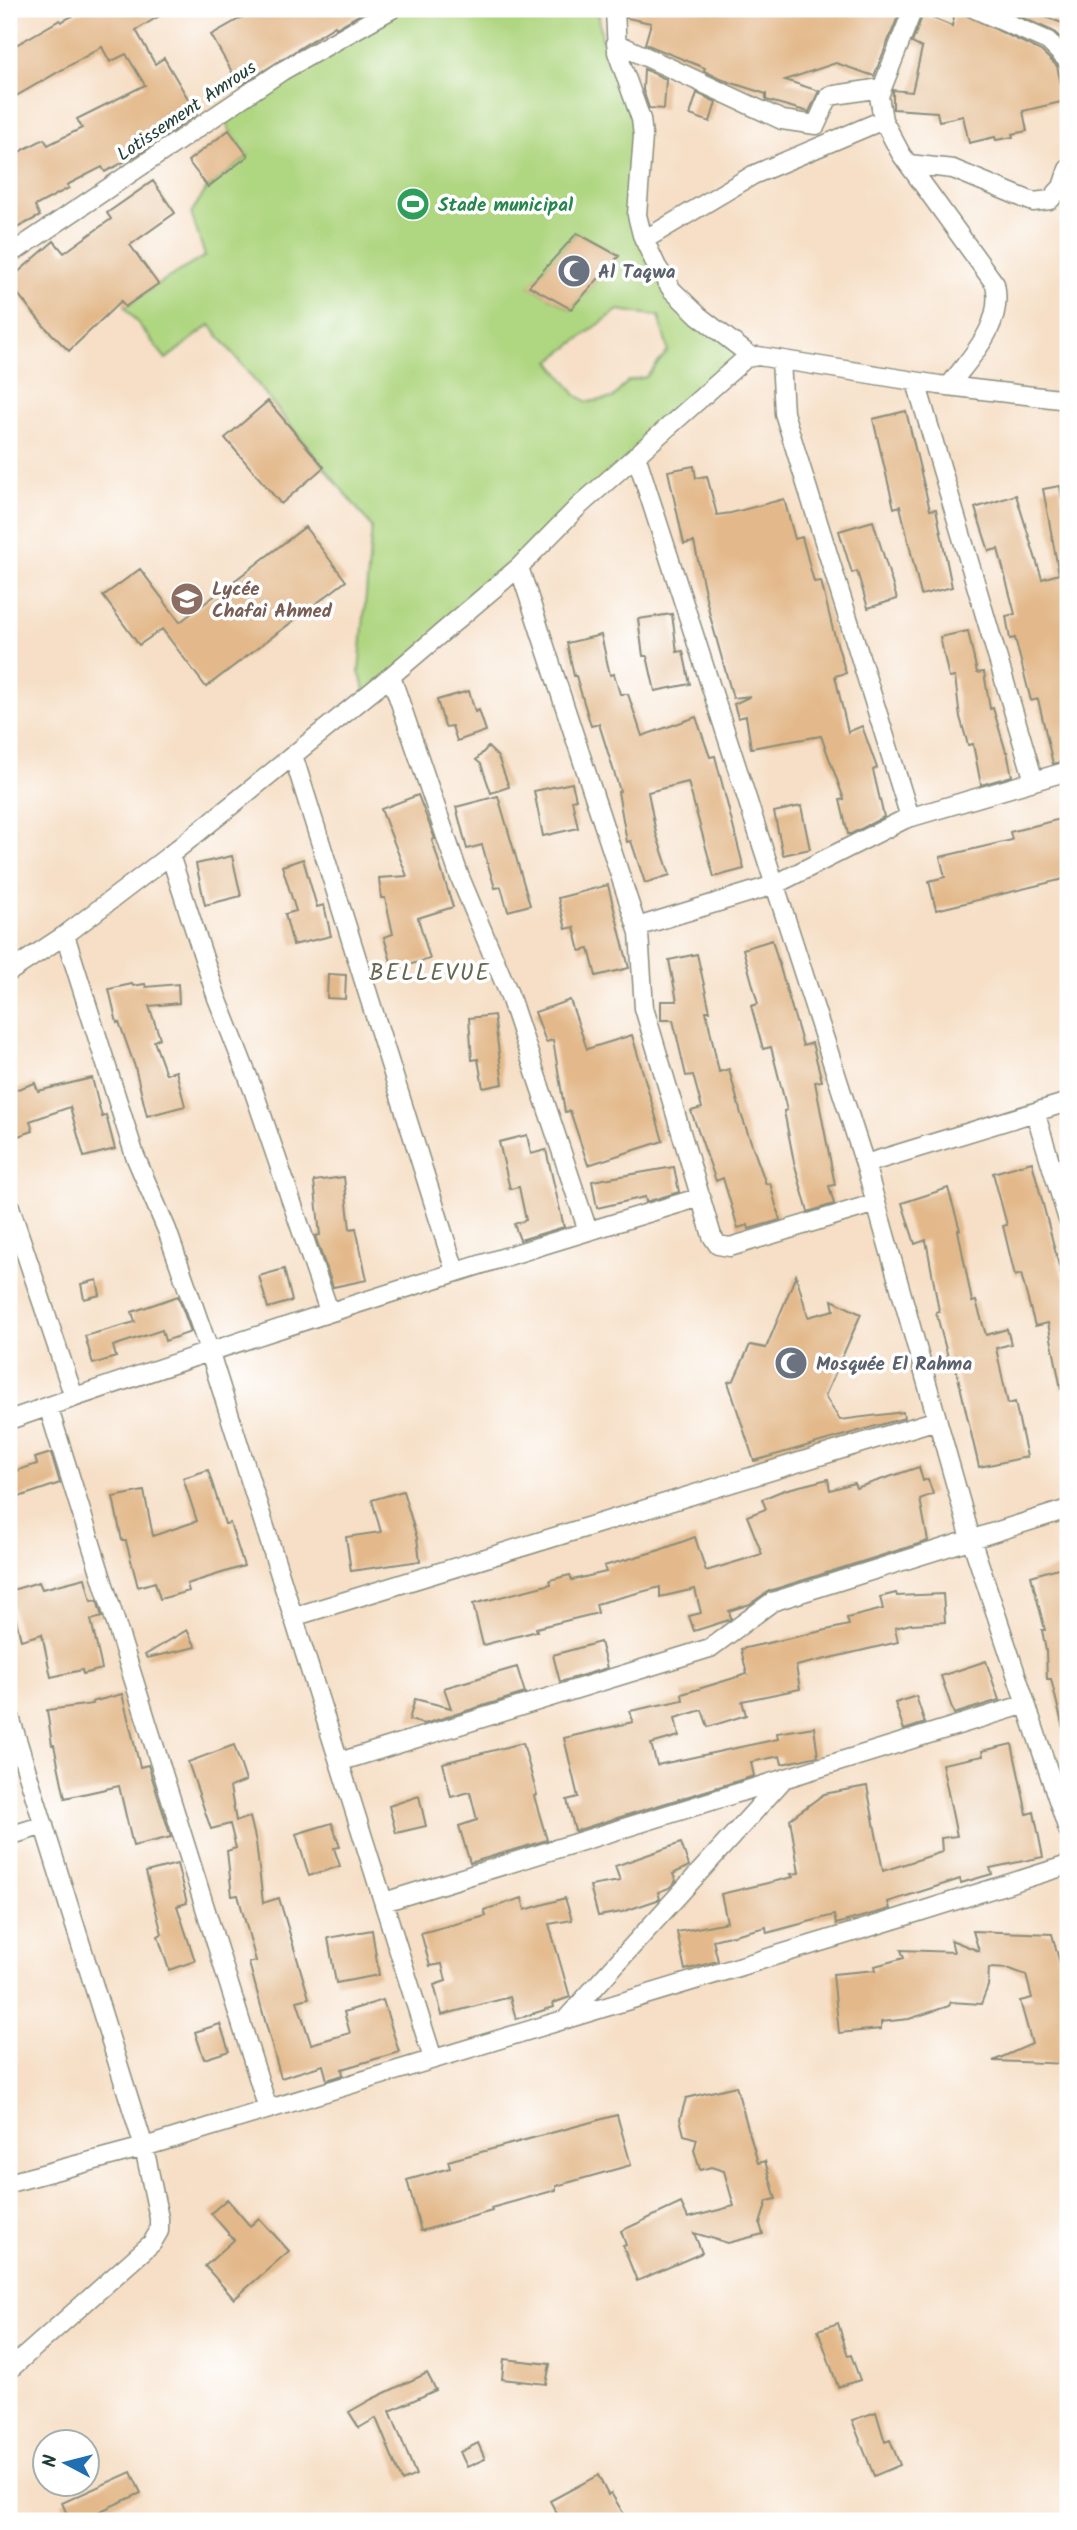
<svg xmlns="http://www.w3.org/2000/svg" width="1077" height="2530" font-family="Kalam,sans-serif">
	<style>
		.green { fill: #afd680; stroke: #678a5a; stroke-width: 2; fill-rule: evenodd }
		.building { fill: #e3b98b }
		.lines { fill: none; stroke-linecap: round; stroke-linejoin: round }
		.minor-casing { stroke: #8a8e7d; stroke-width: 21 }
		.minor { stroke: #fff; stroke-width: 18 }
		.labels { text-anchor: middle; stroke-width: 7; stroke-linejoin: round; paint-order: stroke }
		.street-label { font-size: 19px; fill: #1f3d34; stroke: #fff }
		.leisure-label { font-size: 19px; font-weight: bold; fill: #27864d; stroke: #fff; text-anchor: start }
		.worship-label { font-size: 19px; font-weight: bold; fill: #5b616d; stroke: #fff; text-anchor: start }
		.education-label { font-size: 19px; font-weight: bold; fill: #785e54; stroke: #fff; text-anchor: start }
		.quarter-label { font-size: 23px; letter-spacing: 2px; fill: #646852; stroke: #fff }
	</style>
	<rect width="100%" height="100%" fill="#fff"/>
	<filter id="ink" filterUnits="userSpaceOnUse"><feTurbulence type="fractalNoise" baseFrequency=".0143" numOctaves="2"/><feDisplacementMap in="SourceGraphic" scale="14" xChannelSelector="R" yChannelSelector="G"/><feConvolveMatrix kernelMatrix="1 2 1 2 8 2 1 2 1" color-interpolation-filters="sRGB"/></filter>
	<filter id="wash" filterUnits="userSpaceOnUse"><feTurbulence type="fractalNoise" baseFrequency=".00686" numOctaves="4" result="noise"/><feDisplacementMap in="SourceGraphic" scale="28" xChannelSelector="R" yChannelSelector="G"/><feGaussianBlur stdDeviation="1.57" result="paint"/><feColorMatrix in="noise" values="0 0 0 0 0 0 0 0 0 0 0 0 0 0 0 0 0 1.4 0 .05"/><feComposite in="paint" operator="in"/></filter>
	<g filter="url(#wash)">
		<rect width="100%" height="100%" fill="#f6dfc6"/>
		<!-- green -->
		<path class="green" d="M392,9H598L602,40L622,71L641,119L637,195L657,267L746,358L367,695L359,672L372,527L210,325L166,359L125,307L158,284L205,256L191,213L208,187L248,156L229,130L224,110ZM577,233L618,256L571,309L530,286ZM618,310L659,316L668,351L646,377L628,381L613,398L588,402L576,395L550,361Z"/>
		<g id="blocks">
			<!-- building -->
			<path class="building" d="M86,9H171L136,30L155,64L164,58L197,114L141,153L105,172L102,167L67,185L69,188L35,206L40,216L9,232V157L44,139L48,145L82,128L77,119L145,85L126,54L110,62L102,47L9,100V49L60,20L61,22Z
				M257,9H369L336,28L335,26L240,86L211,35Z
				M626,9H901L874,76L836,63L785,80L819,91L809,112L766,100V94L723,80L704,71L705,68L645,44L651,23L627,18Z
				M1007,9H1022L1068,25L1064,41L1053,31L1007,11Z
				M955,13L966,15L1041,51L1057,66L1065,101L1023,111L1027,131L1012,134L1013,137L996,140L995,137L969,143L963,116L939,121L937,112L893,109V90L912,92L922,48L912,43L923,14L952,26Z
				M644,69L666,79L664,109L649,108L643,90Z
				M697,93L716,102L710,122L690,115Z
				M229,130L248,156L208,187L188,161Z
				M153,181L175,213L130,245L158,284L125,307L121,301L69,351L43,325L9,283V280L54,241L64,253L111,219L107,213Z
				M577,233L619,256L571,309L529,286Z
				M268,401L324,467L281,504L225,438Z
				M906,411L930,510L936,509L952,587L921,595L900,506L894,508L873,419Z
				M694,466L696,478L707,476L717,515L731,513L784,499L795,539L802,537L814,582L821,581L833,630L846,673L835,676L848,732L862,726L877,768L873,770L884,817L851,834H848L840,800L844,799L821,736L751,748L746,716L738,718L734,704L751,696L733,698L710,616L694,542L684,544L668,471Z
				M1060,486L1062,499L1068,497V760L1053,764L1038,699L1031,701L1015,638L1010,639L1006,616L1015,614L998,549L989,551L975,508L1016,495L1042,579L1059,574L1043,489Z
				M873,521L897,599L868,608L857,571L852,573L839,531Z
				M305,527L346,581L206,687L162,629L139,645L103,596L140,569L180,622Z
				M672,614L677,652L683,651L690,684L655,691L647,656H643L638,619Z
				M968,631L977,673L984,672L990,709L993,708L1006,752H1007L1012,776L981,785L973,744L968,745L960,717L955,677L949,678L940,637Z
				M601,635L610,675L614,674L620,694H628L642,736L696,717L710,757L715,756L744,869L714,877L688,782L648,792L656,833L670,875L645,883L631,841L627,842L618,792L620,791L599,724L591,726L576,676H574L567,643Z
				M469,691L475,712L479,710L486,731L457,741L452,726L445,727L437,700Z
				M488,747L498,757L509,787L491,793L481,764L476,760Z
				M572,783L576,799L572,800L578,828L543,836L534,791Z
				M418,795L435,839L432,840L453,907L418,918L430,959L393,969L384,937L393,934L385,898H381L379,878L407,876L381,809Z
				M498,796L530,905L508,911L501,887L495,888L482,845L467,849L456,807Z
				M801,806L810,849L783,855L774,812Z
				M1068,817V878L936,910L929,881L945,877L940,857L1012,840L1010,832Z
				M232,856L241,896L205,905L196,864Z
				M303,859L317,907L324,905L331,936L293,945L285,914L296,911L282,866Z
				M608,885L629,968L596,976L589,949L580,951L574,927L566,929L558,898Z
				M772,940L803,1046L812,1043L822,1081L815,1082L835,1185L829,1186L834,1204L808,1212L794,1162L784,1111L787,1110L771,1047L763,1049L751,1006L758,1004L743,949Z
				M697,954L710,1011H706L719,1072L729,1069L741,1114L766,1184L770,1183L780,1220L749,1229L748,1225L738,1228L723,1178L716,1181L691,1111L702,1108L693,1075L686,1076L673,1020H661V1001H677L669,960Z
				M328,974L346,975L345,999L327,998Z
				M132,984L133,986L145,984L146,987L178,984L179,1003L149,1006L160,1038L154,1041L166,1074L176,1071L185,1106L147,1116L135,1067L119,1022L117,1023L109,989Z
				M570,1000L587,1049L632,1035L663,1141L588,1165L570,1111L565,1112L553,1040L546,1042L535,1012Z
				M494,1015L503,1084L483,1088L478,1059L472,1060L469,1018Z
				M92,1078L102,1117L106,1115L115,1149L84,1157L70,1107L30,1121L33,1131L9,1139V1092L35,1083L38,1091Z
				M527,1135L531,1154L546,1150L564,1227L520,1240L514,1224L526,1220L519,1187L510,1189L499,1142Z
				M1032,1162L1062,1277L1068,1275V1388L1061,1389L1048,1323L1035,1326L1021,1274L1015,1276L1003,1226L1007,1225L993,1173Z
				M674,1167L679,1192L646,1202L645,1197L597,1208L592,1181Z
				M344,1177L350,1229L356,1228L367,1280L333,1287L315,1236L320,1235L314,1181Z
				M948,1188L960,1230H958L972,1302L976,1301L986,1335L1007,1329L1011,1344L996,1348L1008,1404L1015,1402L1027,1457L979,1467L954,1360L949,1361L936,1312L939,1311L926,1240L915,1244L902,1203Z
				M284,1269L292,1301L268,1308L259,1276Z
				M796,1275L808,1317L834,1310L832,1300L861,1314L825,1396L840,1420L903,1412L904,1418L754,1461L728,1382L734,1380L750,1345L766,1348Z
				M97,1280L100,1295L84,1299L81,1284Z
				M178,1296L191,1332L165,1341L162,1330L113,1346L116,1357L93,1364L85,1336L135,1322L132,1312Z
				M51,1453L60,1483L16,1498L9,1473L37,1464L35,1458Z
				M919,1467L923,1481L928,1479L933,1494L920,1499L928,1541L769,1591L750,1604L729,1611L731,1618L729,1620L694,1631L689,1616L701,1613L695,1589L660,1597V1587L596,1604L598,1613L536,1628L537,1631L483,1645L473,1604L551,1584L550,1580L570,1575L572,1580L606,1572L604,1566L660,1550L695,1537L706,1571L762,1554L747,1516L766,1509L762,1499L784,1490L828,1479L830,1490L854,1483L856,1488Z
				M208,1470L225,1524L230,1523L244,1566L187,1584L189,1591L160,1599L155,1582L138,1587L126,1541H122L113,1497L144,1491L153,1536L197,1521L183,1478Z
				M403,1491L417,1538L420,1561L351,1571L346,1537L381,1532L372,1500Z
				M1068,1565V1727L1063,1728L1051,1679H1047L1046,1651L1042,1630H1045L1031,1576Z
				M85,1578L91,1601L97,1600L102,1617L91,1620L102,1669L83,1674L82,1670L51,1677L42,1634L21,1640L9,1591L39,1582L42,1589Z
				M896,1593L897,1596L943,1594L945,1622L911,1624L895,1628L898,1642L796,1666L800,1689L742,1701L746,1715L708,1727L702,1710L675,1718L679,1736L651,1744L657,1765L778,1739L777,1733L814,1727L818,1756L782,1764L780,1756L751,1762L754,1776L575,1831L567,1800L578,1797L564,1738L633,1722L630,1711L683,1700L682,1694L747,1674L741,1649L849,1625L847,1618L883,1609L880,1597Z
				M187,1630L196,1647L147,1658L145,1655Z
				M600,1642L607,1668L560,1682L553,1655Z
				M986,1661L999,1700L954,1714L941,1676Z
				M517,1667L525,1693L424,1724L409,1720L415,1699L451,1708L444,1688Z
				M122,1694L140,1767L148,1765L171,1837L133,1846L119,1786L65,1798L54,1745H52L47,1710L93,1704L92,1702Z
				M916,1696L925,1723L904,1730L895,1703Z
				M523,1743L537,1795L534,1796L547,1840L470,1863L459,1826L477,1820L470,1792L451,1797L443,1763Z
				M1012,1744L1027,1814L1034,1812L1043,1857L990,1868L992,1874L961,1883L960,1879L888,1902L890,1909L836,1924L834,1915L767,1933L766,1927L713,1940L718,1961L685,1970L677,1932L727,1922L721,1894L793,1877L791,1874L799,1873L790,1819L824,1794L867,1786L883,1871L942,1852L941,1838L957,1836L942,1764L983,1756L982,1751Z
				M234,1745L246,1781L230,1787L236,1821L250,1817L256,1842L263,1903L279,1898L309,1998L297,2001L311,2044L350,2033L344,2012L383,2000L399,2052L342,2069L343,2075L327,2080L323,2065L281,2078L249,1963L256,1961L238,1895L232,1896L227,1851L236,1848L230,1824L211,1829L188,1762Z
				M419,1796L426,1826L396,1833L389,1806Z
				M332,1823L340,1847L334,1848L340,1866L309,1876L296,1834Z
				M681,1843L689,1866L673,1874L676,1881L669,1888L658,1892L660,1899L622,1912L598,1916L590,1886L620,1881L615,1866Z
				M177,1864L187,1903L177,1906L195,1961L169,1970L158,1936L162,1934L146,1872Z
				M522,1898L525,1910L565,1898L572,1920L549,1924L570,1997L553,2003L554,2007L516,2019L510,1997L442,2015L434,1985L446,1981L442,1964L430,1966L421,1933L486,1916L484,1910Z
				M372,1930L379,1975L336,1983L328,1938Z
				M973,1931L1052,1934L1068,1993V2064L993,2061L1032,2044L1020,2001L1032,1998L1026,1975L1010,1969L989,1968L988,1986L981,2004L951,2002L949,2006L909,2019L881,2022V2029L839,2033L833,1974L876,1970L875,1966L904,1958L901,1950L954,1952L951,1940L979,1951Z
				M220,2024L229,2051L204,2059L195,2032Z
				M736,2086L758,2163L765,2161L776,2199L767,2201L760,2224L763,2234L728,2243L694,2233L702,2253L637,2281L623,2246L626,2245L621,2231L681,2203L688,2218L734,2206L724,2171L711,2167L700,2170L694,2150L697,2139L684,2135L680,2119L686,2098Z
				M617,2115L631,2165L556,2186V2190L491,2208L492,2211L421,2231L407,2180L450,2168L448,2161Z
				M227,2199L250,2226L259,2218L289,2251L234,2299L205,2266L234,2240L211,2213Z
				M838,2323L848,2356L851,2355L860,2380L838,2387L818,2330Z
				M504,2359L550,2364L546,2384L502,2379Z
				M427,2373L436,2390L390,2411L416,2475L402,2481L376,2418L359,2428L349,2412L372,2399Z
				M876,2412L885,2442L890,2440L900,2465L874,2476L852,2420Z
				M478,2443L485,2459L467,2467L460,2452Z
				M131,2472L141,2493L78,2521H70L62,2503Z
				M598,2475L608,2495L611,2493L628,2521H561L550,2501Z"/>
		</g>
	</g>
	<g filter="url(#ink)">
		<use href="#blocks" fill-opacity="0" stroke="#8a8e7d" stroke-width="2"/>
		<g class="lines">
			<defs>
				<path id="minor" d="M615,9L617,52L641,119L643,136L637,215L642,235L657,267L672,290L699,316L752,357
					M913,9L879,96L883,120L901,154L995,284C1004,325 972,355 949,386
					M975,9L1048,41L1068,61
					M616,43L782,120L816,125L829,96L881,88
					M909,164L953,169L1033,202L1050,200L1062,187L1068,169
					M644,240L753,175L883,120
					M9,252L18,249L282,71L392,9
					M781,360L784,413L910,817
					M916,382L1034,781
					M636,455L865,1164L971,1539L1068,1830
					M519,567L639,933L644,1008L712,1236L718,1245L730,1247L876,1203
					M391,676L459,875L509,994L588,1231
					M293,755L455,1271
					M170,855L217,998L254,1092L329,1311
					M637,927L774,885L905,819L1068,771
					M65,935L135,1156L167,1230L209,1350L433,2059
					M9,972L65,935L170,855L391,676L519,567L578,507L746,358L758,356L939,385L1068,400
					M1035,1112L1068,1220
					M865,1164L1068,1102
					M9,1204L74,1397
					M48,1406L268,2109
					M9,1420C238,1340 468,1267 701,1197
					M293,1617L937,1420
					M9,1714L144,2147L159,2218V2231L152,2243L9,2370
					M339,1762L710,1648L772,1602L1068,1509
					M9,1836L44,1825
					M384,1902L1026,1704
					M566,2019L782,1781
					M9,2183L144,2147L893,1920L1068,1865"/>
			</defs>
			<!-- minor casing -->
			<use href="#minor" class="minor-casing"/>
			<!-- minor -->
			<use href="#minor" class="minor"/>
		</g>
	</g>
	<!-- icons -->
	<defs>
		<symbol id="stadium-disc" viewBox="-11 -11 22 22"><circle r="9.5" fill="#2e9e5b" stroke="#fff"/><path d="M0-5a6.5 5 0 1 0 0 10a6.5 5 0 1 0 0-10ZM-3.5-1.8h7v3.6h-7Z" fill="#fff"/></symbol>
		<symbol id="mosque-disc" viewBox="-11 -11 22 22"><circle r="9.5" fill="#6b7280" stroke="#fff"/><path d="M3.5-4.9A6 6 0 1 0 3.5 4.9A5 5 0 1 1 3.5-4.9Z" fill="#fff"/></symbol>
		<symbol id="school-disc" viewBox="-11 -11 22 22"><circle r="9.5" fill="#8d6e63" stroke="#fff"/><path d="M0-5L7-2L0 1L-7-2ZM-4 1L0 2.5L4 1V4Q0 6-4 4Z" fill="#fff"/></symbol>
	</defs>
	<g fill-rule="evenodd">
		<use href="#stadium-disc" x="394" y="185" width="38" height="38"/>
		<use href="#mosque-disc" x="555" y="252" width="38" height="38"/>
		<use href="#school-disc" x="168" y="580" width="38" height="38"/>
		<use href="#mosque-disc" x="772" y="1344" width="38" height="38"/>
	</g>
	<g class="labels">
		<!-- street labels -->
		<g class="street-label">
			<text transform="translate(186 110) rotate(-34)" y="7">Lotissement Amrous</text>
		</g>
		<!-- leisure labels -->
		<g class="leisure-label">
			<text x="438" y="211">Stade municipal</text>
		</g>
		<!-- worship labels -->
		<g class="worship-label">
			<text x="598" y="278">Al Taqwa</text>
			<text x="816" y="1370">Mosquée El Rahma</text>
		</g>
		<!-- education labels -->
		<g class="education-label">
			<text x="212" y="595">Lycée<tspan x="212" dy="22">Chafai Ahmed</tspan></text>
		</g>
		<!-- quarter labels -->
		<g class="quarter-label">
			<text x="430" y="980">BELLEVUE</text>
		</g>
	</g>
	<!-- margin -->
	<rect width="1077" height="2530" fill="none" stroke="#fff" stroke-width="35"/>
	<!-- north arrow -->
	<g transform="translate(66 2463) rotate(277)"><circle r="33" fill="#ffffff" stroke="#a5b1ae" stroke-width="2"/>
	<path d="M0-5L12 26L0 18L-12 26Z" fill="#1f6fb2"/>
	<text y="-10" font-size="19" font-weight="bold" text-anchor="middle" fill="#1f3d34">N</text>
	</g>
</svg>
